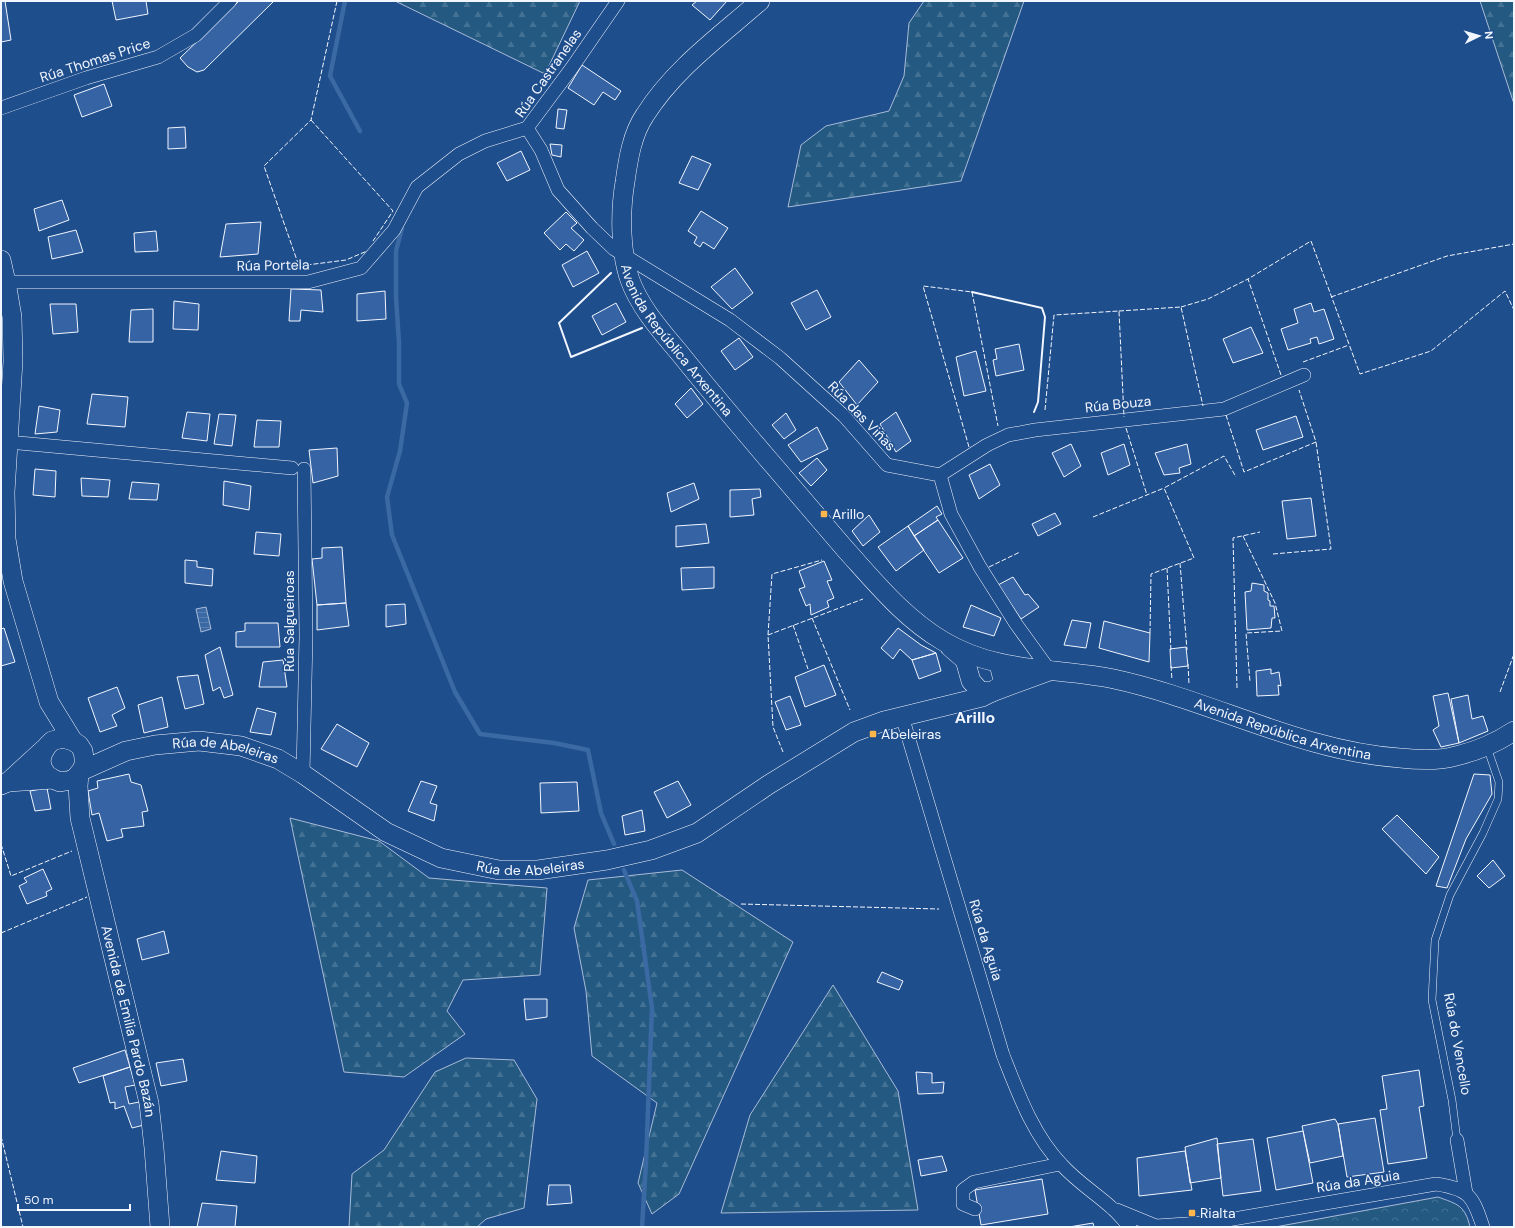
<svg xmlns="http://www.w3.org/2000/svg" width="1515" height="1228" font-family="'DM Sans',sans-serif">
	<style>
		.forest { fill: url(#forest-firs); stroke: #a8bbd7 }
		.park { fill: url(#park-crowns); stroke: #a8bbd7 }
		.water { fill: url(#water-rules); stroke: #a8bbd7 }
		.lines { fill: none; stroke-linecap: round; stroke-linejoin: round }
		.stream { stroke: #3b69a3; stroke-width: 4.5 }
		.building { fill: #3563a3; stroke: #f2f6ff }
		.lane-casing { stroke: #f2f6ff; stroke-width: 8 }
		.street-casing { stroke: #f2f6ff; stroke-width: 14 }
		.secondary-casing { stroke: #f2f6ff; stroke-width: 20 }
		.lane { stroke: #1f4e8c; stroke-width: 7 }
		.street { stroke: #1f4e8c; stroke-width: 13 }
		.secondary { stroke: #1f4e8c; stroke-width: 19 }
		.fence { stroke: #f2f6ff; stroke-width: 1; stroke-dasharray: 5 2; stroke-linecap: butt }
		.wall { stroke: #f2f6ff; stroke-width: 2 }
		.poi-dot { fill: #ffb74d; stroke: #1f4e8c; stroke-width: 1.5 }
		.labels { text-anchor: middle; stroke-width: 3; stroke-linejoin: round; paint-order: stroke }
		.street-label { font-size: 14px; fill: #f2f6ff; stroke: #1f4e8c }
		.poi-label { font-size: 14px; fill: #f2f6ff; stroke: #1f4e8c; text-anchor: start }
		.quarter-label { font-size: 16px; font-weight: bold; fill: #f2f6ff; stroke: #1f4e8c }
	</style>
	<defs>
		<pattern id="forest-firs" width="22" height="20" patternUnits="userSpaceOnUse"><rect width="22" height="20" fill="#245a82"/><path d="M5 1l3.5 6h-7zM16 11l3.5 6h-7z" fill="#447295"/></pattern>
		<pattern id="park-crowns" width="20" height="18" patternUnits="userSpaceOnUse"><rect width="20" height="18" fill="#245a82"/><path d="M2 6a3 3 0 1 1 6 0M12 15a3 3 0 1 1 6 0" fill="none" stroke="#447295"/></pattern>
		<pattern id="water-rules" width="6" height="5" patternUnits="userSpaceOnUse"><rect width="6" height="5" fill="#3b69a3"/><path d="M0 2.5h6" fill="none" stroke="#587fb1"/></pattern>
	</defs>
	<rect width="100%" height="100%" fill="#1f4e8c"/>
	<!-- forest -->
	<path class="forest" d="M395,1H580L545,74Z
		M924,1H1024L961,181L788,207L801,145L826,126L889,111L904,76L909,23Z
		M1480,1H1514V104Z
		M290,818L379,841L429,878L547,888L540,975L463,980L447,1011L465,1034L404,1077L344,1072Z
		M682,870L793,942L679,1194L652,1214L638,1183L657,1103L592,1056L586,991L574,928L588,880Z
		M833,985L898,1091L918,1210L721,1213L750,1115Z
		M466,1058L514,1060L537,1099L524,1208L486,1219L477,1227H349L352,1174L384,1150L435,1072Z"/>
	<!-- park -->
	<path class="park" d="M1438,1197C1457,1204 1465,1205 1470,1227H1275Z"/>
	<!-- water -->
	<path class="water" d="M206,607L211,629L201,632L196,609Z"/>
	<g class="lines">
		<!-- stream -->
		<path class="stream" d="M345,1L330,76L360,131
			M402,228L396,251V297L399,343V384L407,403L400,451L387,497L392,535L455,692L480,734L554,743L588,750L601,813L614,844
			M624,870L637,901L652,1008L646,1162L642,1227"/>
	</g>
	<!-- building -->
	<path class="building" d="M1,1H5L11,40L1,42Z
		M112,1H146L148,14L116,20Z
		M239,1H274L204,70L197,72L188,67L180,58Z
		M697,1H727L710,20L692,5Z
		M582,65L621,91L615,100L603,92L594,105L568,88Z
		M104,84L112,106L82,117L74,95Z
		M558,109L567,110L564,129L556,128Z
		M185,127L186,148L168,149V128Z
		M550,144L562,145L561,157L552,155Z
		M521,151L530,170L507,181L497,163Z
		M692,156L711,164L698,190L679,183Z
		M62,200L69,220L39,231L34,209Z
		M701,211L728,228L714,249L703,242L700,247L694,243L697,237L688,231Z
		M566,212L577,223L571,228L584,240L574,251L566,244L560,250L544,233Z
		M261,222L258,254L220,257L226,224Z
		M76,230L83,252L52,259L48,237Z
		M156,231L158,251L135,252L134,233Z
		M587,251L599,273L573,287L562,265Z
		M735,268L753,293L732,309L711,287Z
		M291,289L321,290L323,312L301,310L300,321H289Z
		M817,290L831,317L806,330L791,303Z
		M385,291L386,319L357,321V294Z
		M174,301L199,304L198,330L173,329Z
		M616,303L626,322L602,335L592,316Z
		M1311,303L1314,312L1324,309L1334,339L1319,344L1317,337L1310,339L1311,343L1288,350L1281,329L1298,323L1294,309Z
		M50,304H76L78,332L53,334Z
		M153,309V342H129L131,310Z
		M1251,327L1263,353L1233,363L1223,339Z
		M739,338L753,357L735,370L721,351Z
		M1019,344L1024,370L996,376L993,360L997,359L995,349Z
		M976,351L986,391L964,396L956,357Z
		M859,360L878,382L857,405L839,382Z
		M691,388L703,404L687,418L675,404Z
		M92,394L128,397L125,427L87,424Z
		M39,406L60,410L57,432L35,434Z
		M187,412L210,414L207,441L182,438Z
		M896,412L911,441L896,452L880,424Z
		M786,413L796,430L784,439L772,425Z
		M219,414L236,415L232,446L214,444Z
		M1296,416L1303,437L1263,450L1256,430Z
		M257,420L281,421L279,447H254Z
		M817,427L828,449L801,462L788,445Z
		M1071,444L1081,466L1064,477L1052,453Z
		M1124,444L1130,465L1108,475L1101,453Z
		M1187,444L1191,464L1179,468L1180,473L1164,475L1155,453Z
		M337,448L338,476L313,483L309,450Z
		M817,458L827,470L811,486L799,473Z
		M990,464L1000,485L979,499L969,475Z
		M35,469L56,471L55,497L33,495Z
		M81,478L110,480L108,497L82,496Z
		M224,481L251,486L249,510L223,505Z
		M132,482L159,484L157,500L129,499Z
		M694,483L699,499L671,512L667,493Z
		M760,489L761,497L752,499L754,515L730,517V490Z
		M1311,498L1316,536L1287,539L1282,501Z
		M937,506L942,514L936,517L938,520L914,536L908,526Z
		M1055,513L1061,524L1038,536L1032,524Z
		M869,515L880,532L863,546L852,531Z
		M938,520L963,558L939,573L914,536Z
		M706,524L709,543L676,547V526Z
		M908,526L924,550L896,571L878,547Z
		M256,532L281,534L279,556L254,554Z
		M342,547L346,603L317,605L312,559L322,558V548Z
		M185,560L197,561V567L213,569L212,586L185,583Z
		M824,561L832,580L827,581L834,598L827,601L829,607L811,615L810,604L806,606L799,589L805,587L799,571Z
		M714,567V588L682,590L681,568Z
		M1013,577L1025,595L1028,594L1039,607L1021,619L998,585Z
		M1252,583L1264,585V591L1268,593V600L1270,601V606H1274L1275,618H1272L1271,628L1247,630L1245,592L1251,591Z
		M346,603L349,626L317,630V605Z
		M405,604L406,624L386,627V605Z
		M971,605L1001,618L994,636L963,627Z
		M1072,620L1091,623L1086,648L1064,645Z
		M1104,621L1150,633L1149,662L1099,648Z
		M245,623H278L280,647H236V632L245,631Z
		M4,628L15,662L1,666V629Z
		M898,628L921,645L936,653L912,660L900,649L893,659L881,648Z
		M220,647L233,695L224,698L220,687L213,691L205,655Z
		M1186,647L1188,666L1171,668L1170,649Z
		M936,653L941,671L919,679L912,660Z
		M283,660L287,687H259L263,662Z
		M824,665L836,695L805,707L795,677Z
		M1271,669V674L1279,672L1281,686L1278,685L1279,695L1257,696L1256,671Z
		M198,675L204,704L185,709L177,677Z
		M117,687L125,708L112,715L117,726L100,732L88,698Z
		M1448,693L1459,743L1441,747L1433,730L1439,726L1433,696Z
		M1468,695L1472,719L1483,716L1488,731L1459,743L1451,699Z
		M790,696L801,725L786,730L775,702Z
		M162,697L168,727L144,733L138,705Z
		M257,708L276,713L271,735L250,732Z
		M337,724L369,743L357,767L321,749Z
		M129,774L131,782L141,785L148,811L142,812L144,826L121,829L123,837L107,841L99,813L92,815L88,791L98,788L97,781Z
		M1474,774L1490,775L1492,794L1466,839L1447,888L1436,886Z
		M421,781L437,786L430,803L437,805L434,821L408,811Z
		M678,781L691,805L667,818L654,792Z
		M577,782L579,811L541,813L540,783Z
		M47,788L51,809L35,811L30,791Z
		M642,810L645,831L625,835L622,816Z
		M1397,815L1439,857L1426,874L1382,829Z
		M1493,860L1505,876L1489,888L1477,876Z
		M43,869L52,889L46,892L47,896L27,904L19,886L27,882L24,878Z
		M164,931L169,953L142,960L137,939Z
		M882,972L903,981L899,990L877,982Z
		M524,999H547V1017L526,1020Z
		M125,1050L130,1067L79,1083L73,1068Z
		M183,1059L187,1081L161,1086L156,1063Z
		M130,1067L135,1085L125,1087L129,1104L139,1102L144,1125L132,1128L124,1106L115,1109V1102L110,1103L103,1076Z
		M1419,1070L1424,1106L1419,1107L1427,1158L1388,1164L1380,1110L1387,1109L1382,1076Z
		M916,1072L932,1073V1083L944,1082L943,1093L918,1094Z
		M1375,1118L1384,1172L1347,1177L1338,1124Z
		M1335,1119L1338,1124L1343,1156L1310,1163L1302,1126Z
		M1303,1131L1313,1183L1276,1190L1267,1138Z
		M1217,1138L1221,1178L1190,1183L1185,1147Z
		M1253,1139L1261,1191L1223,1196L1217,1144Z
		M221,1151L257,1156L255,1183L216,1180Z
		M1185,1151L1192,1190L1139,1196L1137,1158Z
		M942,1156L947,1171L921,1176L918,1160Z
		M1042,1179L1048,1214L981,1225L975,1190Z
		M549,1185H570L572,1203L547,1205Z
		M202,1203L237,1206L235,1227H197Z
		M1093,1223L1094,1227H1069Z"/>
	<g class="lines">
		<defs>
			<path id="lane" d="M1457,1140L1452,1100L1432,1000L1435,940L1450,895L1483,833L1498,799L1499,782L1487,747"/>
			<path id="street" d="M1,108L86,78L158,57L196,35L230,1
				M527,128L541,150L558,190L592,228L614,249L730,320L780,358L844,416L887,465L940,475L951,514L980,567L1016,624L1050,671
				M527,128L571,69L618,1
				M6,282H308L361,268L394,230L417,187L459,154L485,141L527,128
				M8,442L292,468
				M940,475L987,445L1008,435L1035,430L1224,409L1304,375
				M902,716L1003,1055C1018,1093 1033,1135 1062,1165C1077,1182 1097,1194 1113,1209C1119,1214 1124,1221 1130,1227
				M303,774L306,636L304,469
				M1457,1140L1466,1193
				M975,1209L963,1204V1190L974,1182L1060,1164
				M1117,1210L1156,1226L1216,1222L1436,1184C1469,1189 1473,1196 1483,1227"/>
			<g id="secondary">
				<path id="s1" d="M760,1C719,37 674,69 645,115C632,134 628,160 625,182C620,211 620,252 630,280C640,308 663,333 682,356C710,391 739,425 768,459C794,489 820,520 846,550C876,583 904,618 943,641C998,674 1056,667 1114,679C1211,700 1300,751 1400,758C1418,760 1438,761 1456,756C1477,751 1496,743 1514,731"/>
				<path d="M1,260L6,282L12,317L13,361L5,492L6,539L13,581L49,702L73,741"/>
				<path d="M950,647L965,660L971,681L980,691L992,692L1049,671"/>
				<path id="s2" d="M81,771L84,765V758L83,751L79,745L73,741L66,739H59L52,741L47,746L42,755L41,762L43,769L47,775L53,779L60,782L71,780L75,778L81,771L126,751L155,745L199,741L241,746L278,759L303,774L386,832L441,858L499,870H538L607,860L651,850L697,833L768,785L854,732L884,721L982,697L992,692L1002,684V676L999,664"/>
				<path id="s3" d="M79,774L78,786L80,818L149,1103L154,1148L160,1227"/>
				<path d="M8,782L53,779"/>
				<path d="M1,785L8,782L44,749"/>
			</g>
		</defs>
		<!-- lane casing -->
		<use href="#lane" class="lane-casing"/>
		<!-- street casing -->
		<use href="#street" class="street-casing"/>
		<!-- secondary casing -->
		<use href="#secondary" class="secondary-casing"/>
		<!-- lane -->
		<use href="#lane" class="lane"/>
		<!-- street -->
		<use href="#street" class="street"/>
		<!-- secondary -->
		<use href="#secondary" class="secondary"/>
		<!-- fence -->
		<path class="fence" d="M337,1L311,120L264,166L299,266L346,260L367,251
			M311,120L393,211L373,241
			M1331,297L1447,256L1514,244
			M1181,307L1208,299L1248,279
			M1119,311L1181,307L1203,406
			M1303,362L1349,345
			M1281,375L1248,279L1311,241L1360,374L1431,351L1505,291L1514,310
			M1045,410L1054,315L1119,311L1124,417
			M1226,415L1244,472L1316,442L1299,390
			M1126,428L1147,495
			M969,447L923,286L972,292L998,426
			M1093,517L1164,488
			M1243,536L1275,603L1282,631L1246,633L1250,682
			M1273,554L1331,549L1316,442
			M1180,563L1187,650
			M989,567L1020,552
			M1167,568L1171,652
			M812,618L850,710
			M793,625L808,669
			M1150,633L1151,574L1194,558L1164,488L1224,456L1236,477
			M768,635L772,574L822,560
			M1188,664L1189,684
			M1171,666L1172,680
			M1237,688L1233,538L1260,532
			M1500,692L1514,654
			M783,752L773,727L768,635L863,599
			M1,844L11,876L72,851
			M741,904L939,909
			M1,933L87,897
			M1,1136L23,1227"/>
		<!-- wall -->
		<path class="wall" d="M611,273L559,323L571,357L642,328
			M972,292L1042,308L1045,317L1038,402L1034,412"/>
	</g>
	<!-- markers -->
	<g class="poi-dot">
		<rect x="820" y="510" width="8" height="8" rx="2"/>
		<rect x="869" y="730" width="8" height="8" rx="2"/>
		<rect x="1188" y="1209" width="8" height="8" rx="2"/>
	</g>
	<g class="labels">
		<!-- street labels -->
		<g class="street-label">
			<text transform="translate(95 60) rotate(-18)" y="5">Rúa Thomas Price</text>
			<text transform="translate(548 73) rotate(-55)" y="5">Rúa Castranelas</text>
			<text transform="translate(273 265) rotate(-1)" y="5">Rúa Portela</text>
			<text dy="5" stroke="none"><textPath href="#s1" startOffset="408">Avenida República Arxentina</textPath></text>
			<text transform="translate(1118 404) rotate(-6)" y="5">Rúa Bouza</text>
			<text transform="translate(862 416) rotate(46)" y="5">Rúa das Viñas</text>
			<text transform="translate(289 621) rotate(-90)" y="5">Rúa Salgueiroas</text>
			<text dy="5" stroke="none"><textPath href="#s1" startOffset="1165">Avenida República Arxentina</textPath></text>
			<text dy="5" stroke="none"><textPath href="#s2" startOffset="286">Rúa de Abeleiras</textPath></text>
			<text dy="5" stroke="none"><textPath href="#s2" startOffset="622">Rúa de Abeleiras</textPath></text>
			<text transform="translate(986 940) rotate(73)" y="5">Rúa da Aguia</text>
			<text dy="5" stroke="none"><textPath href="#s3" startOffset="253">Avenida de Emilia Pardo Bazán</textPath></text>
			<text transform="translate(1458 1044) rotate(80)" y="5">Rúa do Vencello</text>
			<text transform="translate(1358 1181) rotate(-9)" y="5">Rúa da Aguia</text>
		</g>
		<!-- poi labels -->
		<g class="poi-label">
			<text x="832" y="519">Arillo</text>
			<text x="881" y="739">Abeleiras</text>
			<text x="1200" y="1218">Rialta</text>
		</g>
		<!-- quarter labels -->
		<g class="quarter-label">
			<text x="975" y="723">Arillo</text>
		</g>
	</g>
	<!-- border -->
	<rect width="1515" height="1228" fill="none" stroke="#f2f6ff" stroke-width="4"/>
	<!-- north arrow -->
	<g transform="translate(1479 36) rotate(85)" stroke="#1f4e8c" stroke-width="3" paint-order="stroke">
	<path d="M0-3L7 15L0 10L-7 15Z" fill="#f2f6ff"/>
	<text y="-6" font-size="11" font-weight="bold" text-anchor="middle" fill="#f2f6ff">N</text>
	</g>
	<!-- scale -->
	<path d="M18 1204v6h112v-6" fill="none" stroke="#f2f6ff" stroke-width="2"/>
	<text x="24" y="1204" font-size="12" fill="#f2f6ff" stroke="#1f4e8c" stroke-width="3" paint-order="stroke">50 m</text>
</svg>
